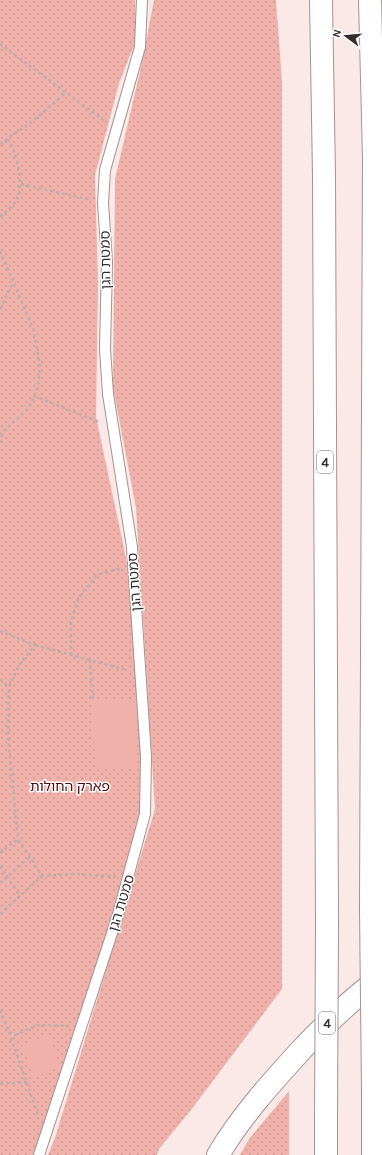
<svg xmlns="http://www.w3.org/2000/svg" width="382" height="1155" font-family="Karla,'Noto Sans Hebrew',sans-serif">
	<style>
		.grass { fill: url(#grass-dots) }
		.pitch { fill: #efb1a9 }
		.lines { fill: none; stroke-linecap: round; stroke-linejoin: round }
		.service-casing { stroke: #a39492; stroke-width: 12 }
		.motorway-casing { stroke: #a39492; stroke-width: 24 }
		.path { stroke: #bcaead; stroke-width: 2.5; stroke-dasharray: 3 3; stroke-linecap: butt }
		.service { stroke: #fff; stroke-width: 10 }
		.motorway { stroke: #fff; stroke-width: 22 }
		.motorway-bridge-casing { stroke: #a39492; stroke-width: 24; stroke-linecap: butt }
		.motorway-bridge { stroke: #fff; stroke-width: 22 }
		.labels { text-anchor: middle; stroke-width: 3; stroke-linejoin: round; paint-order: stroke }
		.shield { fill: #fff; stroke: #706b6b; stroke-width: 1 }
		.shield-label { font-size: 13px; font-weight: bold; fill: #322c2b }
		.street-label { font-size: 14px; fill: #322c2b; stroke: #fff }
		.park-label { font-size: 14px; fill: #530809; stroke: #fff }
	</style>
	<defs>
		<pattern id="grass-dots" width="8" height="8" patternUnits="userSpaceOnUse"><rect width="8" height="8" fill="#efb1a9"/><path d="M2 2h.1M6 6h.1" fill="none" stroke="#cd9892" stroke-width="1.8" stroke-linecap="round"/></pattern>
	</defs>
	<rect width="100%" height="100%" fill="#fae9e7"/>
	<!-- grass -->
	<path class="grass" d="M0,0H135L137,38L119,83L95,175L98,283L96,417L129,572L142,758L140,813L110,932L36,1155H0Z
		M154,0H276L282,82V989L191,1110L159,1149L157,1155H48L55,1138L155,809L136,508L113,387L115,179L142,63Z
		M289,1091V1155H240L249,1139Z"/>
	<!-- pitch -->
	<path class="pitch" d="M134,699L138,767L96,770L91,701Z
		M48,1035L61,1067L34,1077L22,1045Z"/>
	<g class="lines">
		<defs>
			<path id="service" d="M39,1155L117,918L145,814L146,757L132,547L108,394L105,349L107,262L103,203L105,170L140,47L142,0"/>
			<path id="motorway" d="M321,0L324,175L327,924
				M370,0L374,158L371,908
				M373,1091V1155
				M326,1121V1155
				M218,1155C241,1116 272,1082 303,1048C327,1023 353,997 382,977"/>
		</defs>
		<!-- service casing -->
		<use href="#service" class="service-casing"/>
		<!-- motorway casing -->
		<use href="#motorway" class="motorway-casing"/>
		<!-- path -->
		<path class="path" d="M0,44L106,122
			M0,144L34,120L66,93
			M21,184L91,200
			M0,216L3,215C7,210 14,205 17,199C24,184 17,152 8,140
			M0,251L33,328L40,365L38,387L29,408L0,434
			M0,309L13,282
			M34,396L99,422
			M0,443L2,434
			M0,631L35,645L19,665L9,687L8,736L18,839
			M35,645L127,670
			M71,655V622L79,597L97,575L122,568
			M90,660L93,701
			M0,679L9,687
			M0,853L18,839L42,876L76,874L116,877
			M0,866L20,896
			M0,883L30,857
			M0,914L42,876
			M0,1010L9,1032L15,1035L38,1025L69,1026
			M9,1032L38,1115
			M0,1084L27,1082"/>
		<!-- service -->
		<use href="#service" class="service"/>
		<!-- motorway -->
		<use href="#motorway" class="motorway"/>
		<defs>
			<path id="motorway-bridge" d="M371,908L373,1091
				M326,1121L327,924"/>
		</defs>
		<!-- motorway-bridge casing -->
		<use href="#motorway-bridge" class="motorway-bridge-casing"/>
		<!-- motorway-bridge -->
		<use href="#motorway-bridge" class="motorway-bridge"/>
	</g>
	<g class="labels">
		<!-- shield labels -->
		<g class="shield">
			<rect x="317" y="451" width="16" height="22" rx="3"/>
			<rect x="319" y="1012" width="16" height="22" rx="3"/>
		</g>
		<g class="shield-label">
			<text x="325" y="467">4</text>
			<text x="327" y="1028">4</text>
		</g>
		<!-- street labels -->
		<g class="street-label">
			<text transform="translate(105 260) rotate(-91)" y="5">סמטת הגן</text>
			<text transform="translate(134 582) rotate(-94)" y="5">סמטת הגן</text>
			<text transform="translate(121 903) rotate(-73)" y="5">סמטת הגן</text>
		</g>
		<!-- park labels -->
		<g class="park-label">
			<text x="70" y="791">פארק החולות</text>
		</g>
	</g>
	<!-- north arrow -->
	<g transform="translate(346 36) rotate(286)" stroke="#ffffff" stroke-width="3" paint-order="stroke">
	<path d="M0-3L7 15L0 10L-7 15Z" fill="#322c2b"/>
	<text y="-6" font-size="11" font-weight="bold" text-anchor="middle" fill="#322c2b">N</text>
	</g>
</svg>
